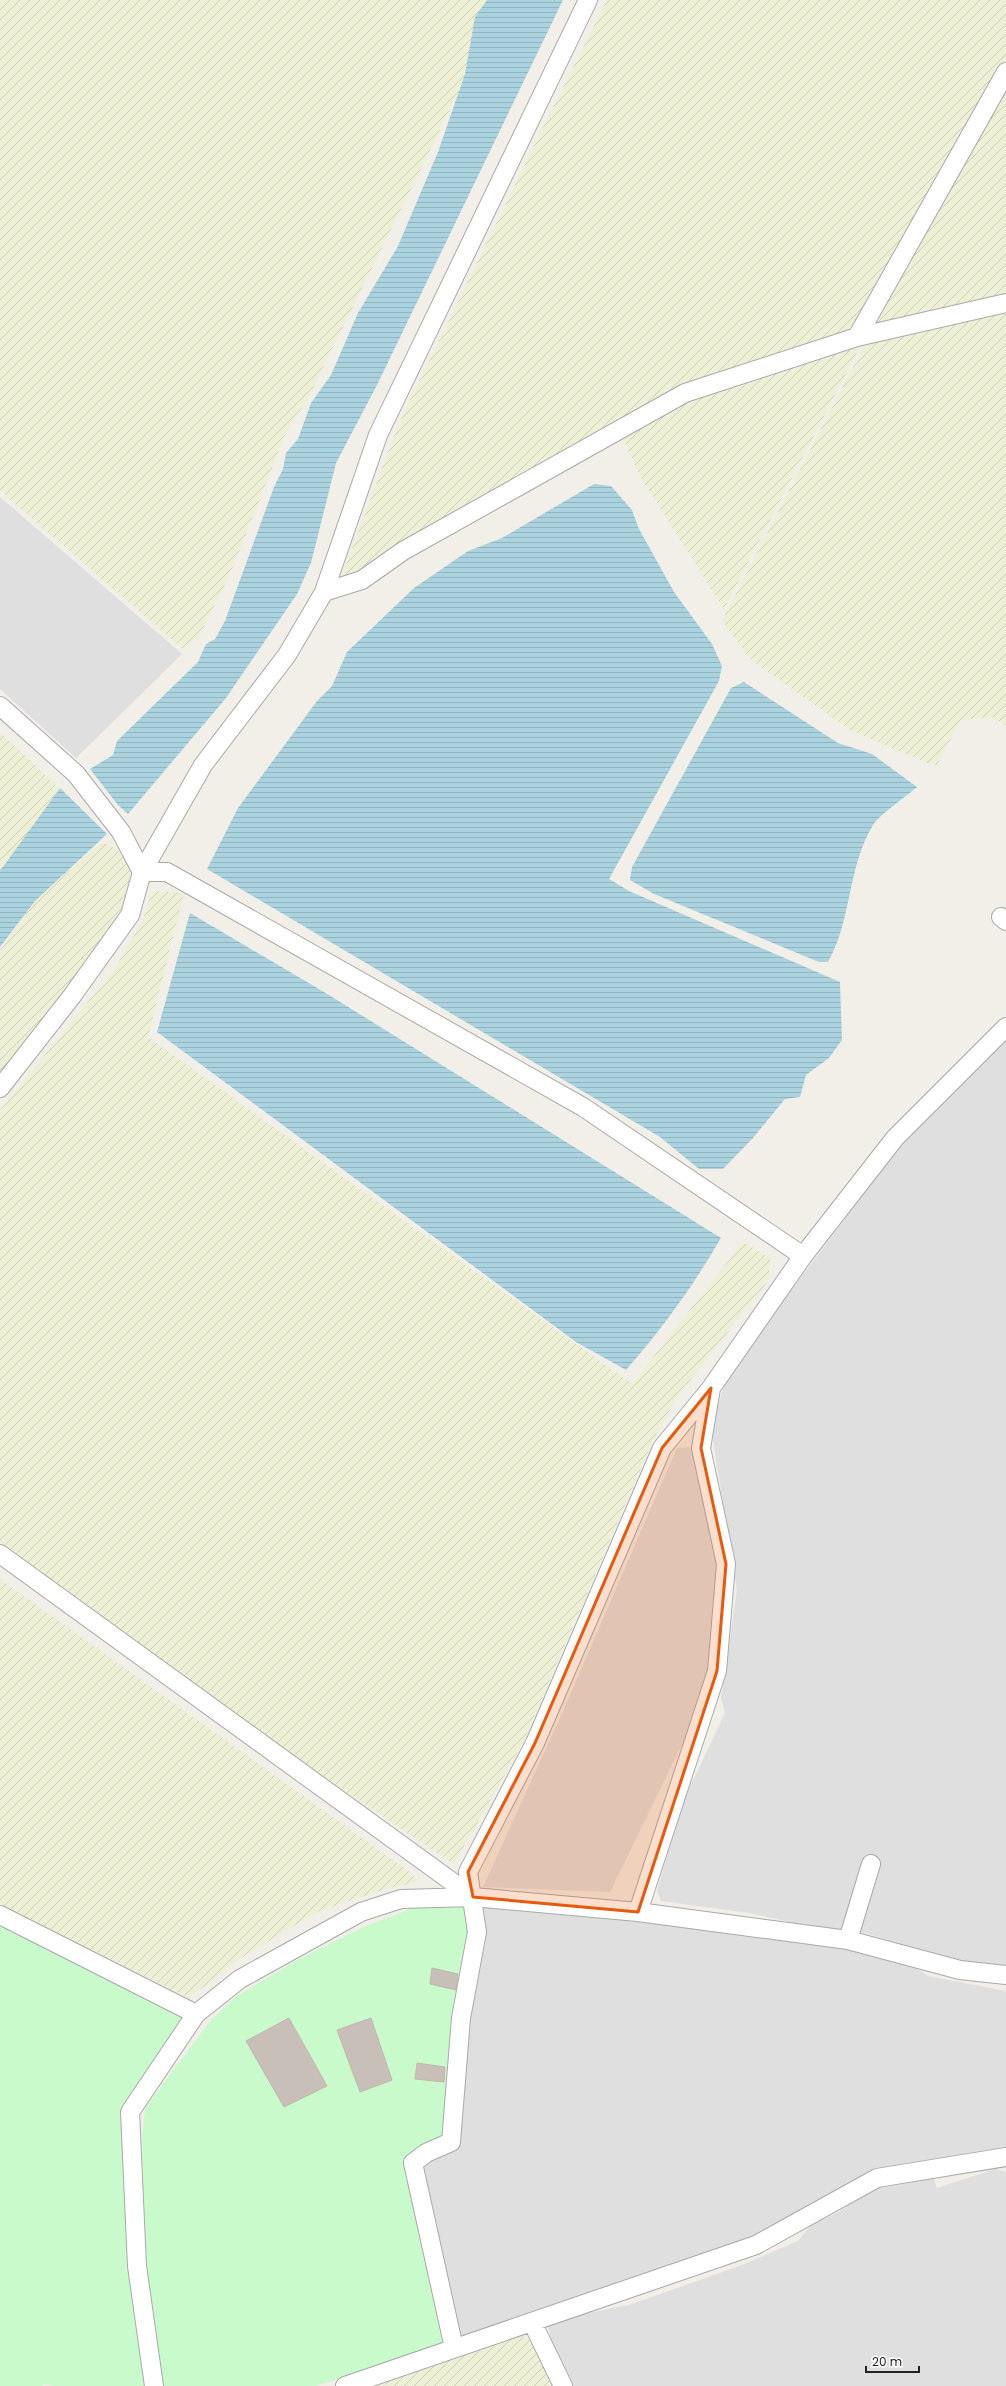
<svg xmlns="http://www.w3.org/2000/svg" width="1006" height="2386" font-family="Poppins,sans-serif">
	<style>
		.residential { fill: #e0dfdf }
		.farmland { fill: url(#farmland-furrows) }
		.park { fill: #c8facc }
		.water { fill: url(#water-rules) }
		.building { fill: #c7bfb8; stroke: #c4b6ab }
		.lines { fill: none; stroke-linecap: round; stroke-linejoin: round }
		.minor-casing { stroke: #a9a9a9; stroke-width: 20 }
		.minor { stroke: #fff; stroke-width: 18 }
		.marked { fill: #e8590c; fill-opacity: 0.2; stroke: #e8590c; stroke-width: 3; stroke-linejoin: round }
	</style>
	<defs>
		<pattern id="farmland-furrows" width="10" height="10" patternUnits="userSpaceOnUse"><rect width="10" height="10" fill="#eef0d5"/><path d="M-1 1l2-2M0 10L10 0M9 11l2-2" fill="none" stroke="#ccceb7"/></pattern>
		<pattern id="water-rules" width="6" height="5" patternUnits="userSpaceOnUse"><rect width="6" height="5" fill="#aad3df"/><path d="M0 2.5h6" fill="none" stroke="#92b5bf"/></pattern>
	</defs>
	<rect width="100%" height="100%" fill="#f2efe9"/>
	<!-- residential -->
	<path class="residential" d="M0,497L182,654L76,758L0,689Z
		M1006,1038V1975L865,1933L844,1934L749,1913L661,1901L657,1891L681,1806L725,1713L721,1698L737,1590L711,1428L725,1383L777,1309L910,1133Z
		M689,1447L696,1455L716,1562L710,1667L692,1724L610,1892L483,1887L568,1700L677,1448Z
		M484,1908L596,1911L644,1915L777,1940L783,1935L907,1962L928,1976L1006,1991V2155L877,2176L755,2244L468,2339L458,2332L423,2168L454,2144L466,2024L486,1935Z
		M995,2169L1006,2172V2386H568L554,2353L548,2325L588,2313L629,2305L742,2265L798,2241L811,2225L837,2213L874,2188L932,2174L937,2188Z"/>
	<!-- farmland -->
	<path class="farmland" d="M0,0H504L307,400L285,435L229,577L199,636L183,649L0,491Z
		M607,0H1006V59L852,334L703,378L669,395L362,575L340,581L398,425L545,123Z
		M1006,84V726L992,717L961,720L937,765L927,763L850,730L750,659L722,621L852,369Z
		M862,343L724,609L641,478L623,439L690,400Z
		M0,732L60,789L0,872Z
		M102,842L118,850L129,864L132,881L123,911L0,1080V950L35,901Z
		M152,891L184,893L148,1037L632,1384L743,1242L770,1258L769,1280L680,1393L654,1438L523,1743L454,1864L86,1617L0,1544V1110L114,970L143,920Z
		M0,1579L411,1873L418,1882L389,1888L319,1911L238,1960L189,1998L0,1904Z
		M521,2335L534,2343L551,2386H385L387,2379Z"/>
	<!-- park -->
	<path class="park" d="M470,1905L450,2141L411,2163L443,2341L435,2348L316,2386H162L145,2257L142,2141L145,2108L211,2020L235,1997L299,1959L366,1926L413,1908Z
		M0,1923L187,2018L127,2112L148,2386H55L44,2384L43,2386H0Z"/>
	<!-- water -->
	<path class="water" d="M487,0H563L377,385L336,463L311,563L297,594L226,698L128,814L118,805L90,769L113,755L117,741L198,662L206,644L215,639L225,621L274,487L283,469L286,453L298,439L311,403L331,375L358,313L398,246L438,152L465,74L475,17Z
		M594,484L611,486L632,510L639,529L674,592L712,644L722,666L719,681L609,879L629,891L840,982L842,1040L829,1058L806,1075L800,1097L785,1099L753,1138L723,1169H699L660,1137L207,869L238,808L317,701L332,686L347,652L414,588L468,551L502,538Z
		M744,682L838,743L872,754L917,787C907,796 879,815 873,825C847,868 852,920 828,962H819L654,894L630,880L632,867L731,688Z
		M60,788L107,834L35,901L0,947V871Z
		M190,913L324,992L721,1238C693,1286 662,1329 626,1370L576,1342L157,1032Z"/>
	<!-- building -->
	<path class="building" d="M432,1968L458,1974L456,1990L430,1984Z
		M289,2018L327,2086L284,2107L246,2041Z
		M371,2018L392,2080L360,2092L337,2030Z
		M417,2063L445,2067L444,2082L415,2079Z"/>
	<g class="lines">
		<defs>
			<path id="minor" d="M857,337L1006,72
				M324,592L362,580L403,551L685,393L857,337L1006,303
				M0,706L76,774L121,832L142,872L130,915L72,996L0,1088
				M142,872L203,765L287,655L324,592L378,435L588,0
				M142,872H167L583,1107L803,1256
				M1001,917L1006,921
				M0,1554L473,1897
				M638,1912L717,1671L726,1564L701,1448L711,1388L803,1256L895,1138L1006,1027
				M0,1915L196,2014
				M848,1940L871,1864
				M532,2322L563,2386
				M454,2348L413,2163L426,2153L451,2142L461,2018L477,1932L468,1872L535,1743L662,1448L711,1388
				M154,2386L137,2266L130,2112L196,2014L240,1979L361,1912L401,1899L473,1897L638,1912L848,1940L960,1970L1006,1975
				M345,2386L756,2245L877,2178L1006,2157"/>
		</defs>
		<!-- minor casing -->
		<use href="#minor" class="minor-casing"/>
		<!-- minor -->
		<use href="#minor" class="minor"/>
	</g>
	<!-- marked area -->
	<path class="marked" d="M711,1388L701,1448L726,1564L717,1671L638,1912L473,1897L468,1872L535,1743L662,1448Z"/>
	<!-- scale -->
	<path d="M866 2366v6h53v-6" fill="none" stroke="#222222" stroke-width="2"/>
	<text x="872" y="2366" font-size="12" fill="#222222" stroke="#ffffff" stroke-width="3" paint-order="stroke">20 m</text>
</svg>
